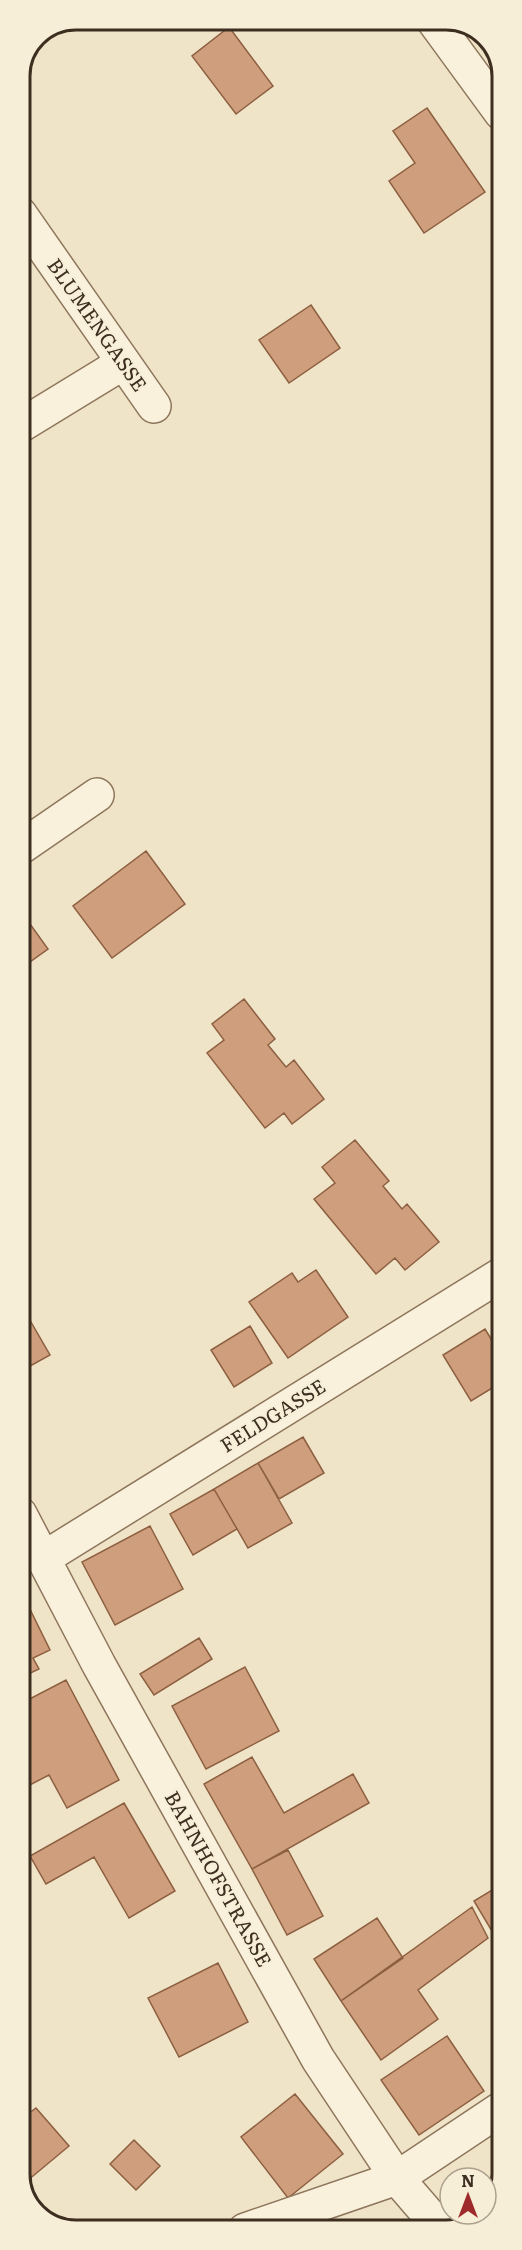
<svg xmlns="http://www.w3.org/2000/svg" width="522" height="2250" font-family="Literata,serif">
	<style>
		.building { fill: #cf9f7d; stroke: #8d5f41; stroke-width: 1.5 }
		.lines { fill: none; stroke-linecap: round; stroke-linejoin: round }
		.minor-casing { stroke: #8d765c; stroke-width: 36 }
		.minor { stroke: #faf1dc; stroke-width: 33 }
		.labels { text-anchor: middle; stroke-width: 4.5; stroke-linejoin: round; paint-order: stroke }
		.street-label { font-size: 20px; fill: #3d2e20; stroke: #f7eed8 }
		.rim { fill: none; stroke: #3d2e20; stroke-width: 3 }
	</style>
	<rect width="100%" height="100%" fill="#f0e4c8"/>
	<!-- building -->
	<path class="building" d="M229,27L273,86L236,114L192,56Z
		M427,108L485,192L424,233L389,181L415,163L393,131Z
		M311,305L340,348L289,383L259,340Z
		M146,851L185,904L112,958L73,906Z
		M20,910L48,949L20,969Z
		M244,999L275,1039L268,1045L286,1067L294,1060L324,1099L292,1124L284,1113L265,1128L207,1053L224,1040L212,1024Z
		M355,1140L389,1181L383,1186L402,1209L407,1204L439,1242L405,1270L395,1258L376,1274L314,1199L335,1183L322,1167Z
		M316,1270L348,1317L288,1358L249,1302L292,1273L298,1282Z
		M20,1303L50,1355L23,1370L20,1366Z
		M250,1326L272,1363L234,1387L211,1350Z
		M485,1329L502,1357V1382L471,1401L443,1355Z
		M303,1437L324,1473L279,1499L258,1463Z
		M258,1463L292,1523L248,1548L214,1489Z
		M214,1489L237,1529L193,1555L170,1514Z
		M150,1526L183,1589L115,1625L82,1562Z
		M22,1593L50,1650L33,1658L39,1669L20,1678Z
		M199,1638L212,1659L154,1695L140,1674Z
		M245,1667L279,1731L206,1769L172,1706Z
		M66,1680L119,1780L67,1808L49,1775L26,1787L20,1777V1732L30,1727L20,1709V1704Z
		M252,1757L284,1813L353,1774L369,1803L252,1869L204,1784Z
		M124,1803L175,1891L129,1918L94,1857L46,1884L30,1856Z
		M288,1850L323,1916L287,1935L252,1869Z
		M502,1884V1948L474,1901Z
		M472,1907L488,1938L418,1990L438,2019L381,2060L341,2001Z
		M377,1918L403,1958L341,2001L314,1959Z
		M218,1963L248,2022L179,2057L148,1998Z
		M447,2036L484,2091L419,2135L381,2080Z
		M295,2094L343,2154L288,2198L241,2137Z
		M36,2108L69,2146L21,2186V2141L28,2135L20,2126V2120Z
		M134,2140L160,2166L136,2190L110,2164Z"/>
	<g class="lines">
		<defs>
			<path id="minor" d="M433,20L501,113
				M20,214L154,406
				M20,426L123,363
				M20,848L97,795
				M20,1514L99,1665L318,2059L397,2178L441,2229
				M44,1558L502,1274
				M245,2230L397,2178L502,2108"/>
		</defs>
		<!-- minor casing -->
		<use href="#minor" class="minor-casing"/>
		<!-- minor -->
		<use href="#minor" class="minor"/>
	</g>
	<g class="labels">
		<!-- street labels -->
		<g class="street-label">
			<text transform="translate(97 325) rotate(55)" y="7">BLUMENGASSE</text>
			<text transform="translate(273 1416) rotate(-32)" y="7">FELDGASSE</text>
			<text transform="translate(218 1879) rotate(61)" y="7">BAHNHOFSTRASSE</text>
		</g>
	</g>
	<!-- crop -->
	<path d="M0 0H522V2250H0ZM76 30H446A46 46 0 0 1 492 76V2174A46 46 0 0 1 446 2220H76A46 46 0 0 1 30 2174V76A46 46 0 0 1 76 30Z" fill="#f7eed8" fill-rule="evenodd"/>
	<path class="rim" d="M76 30H446A46 46 0 0 1 492 76V2174A46 46 0 0 1 446 2220H76A46 46 0 0 1 30 2174V76A46 46 0 0 1 76 30Z"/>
	<!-- north arrow -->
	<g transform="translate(468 2196)"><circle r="28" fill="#f7eed8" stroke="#ada18e" stroke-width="1.5"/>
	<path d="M0-4.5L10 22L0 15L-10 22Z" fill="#9e2a2b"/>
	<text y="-9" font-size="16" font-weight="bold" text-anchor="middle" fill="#3d2e20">N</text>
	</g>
</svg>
